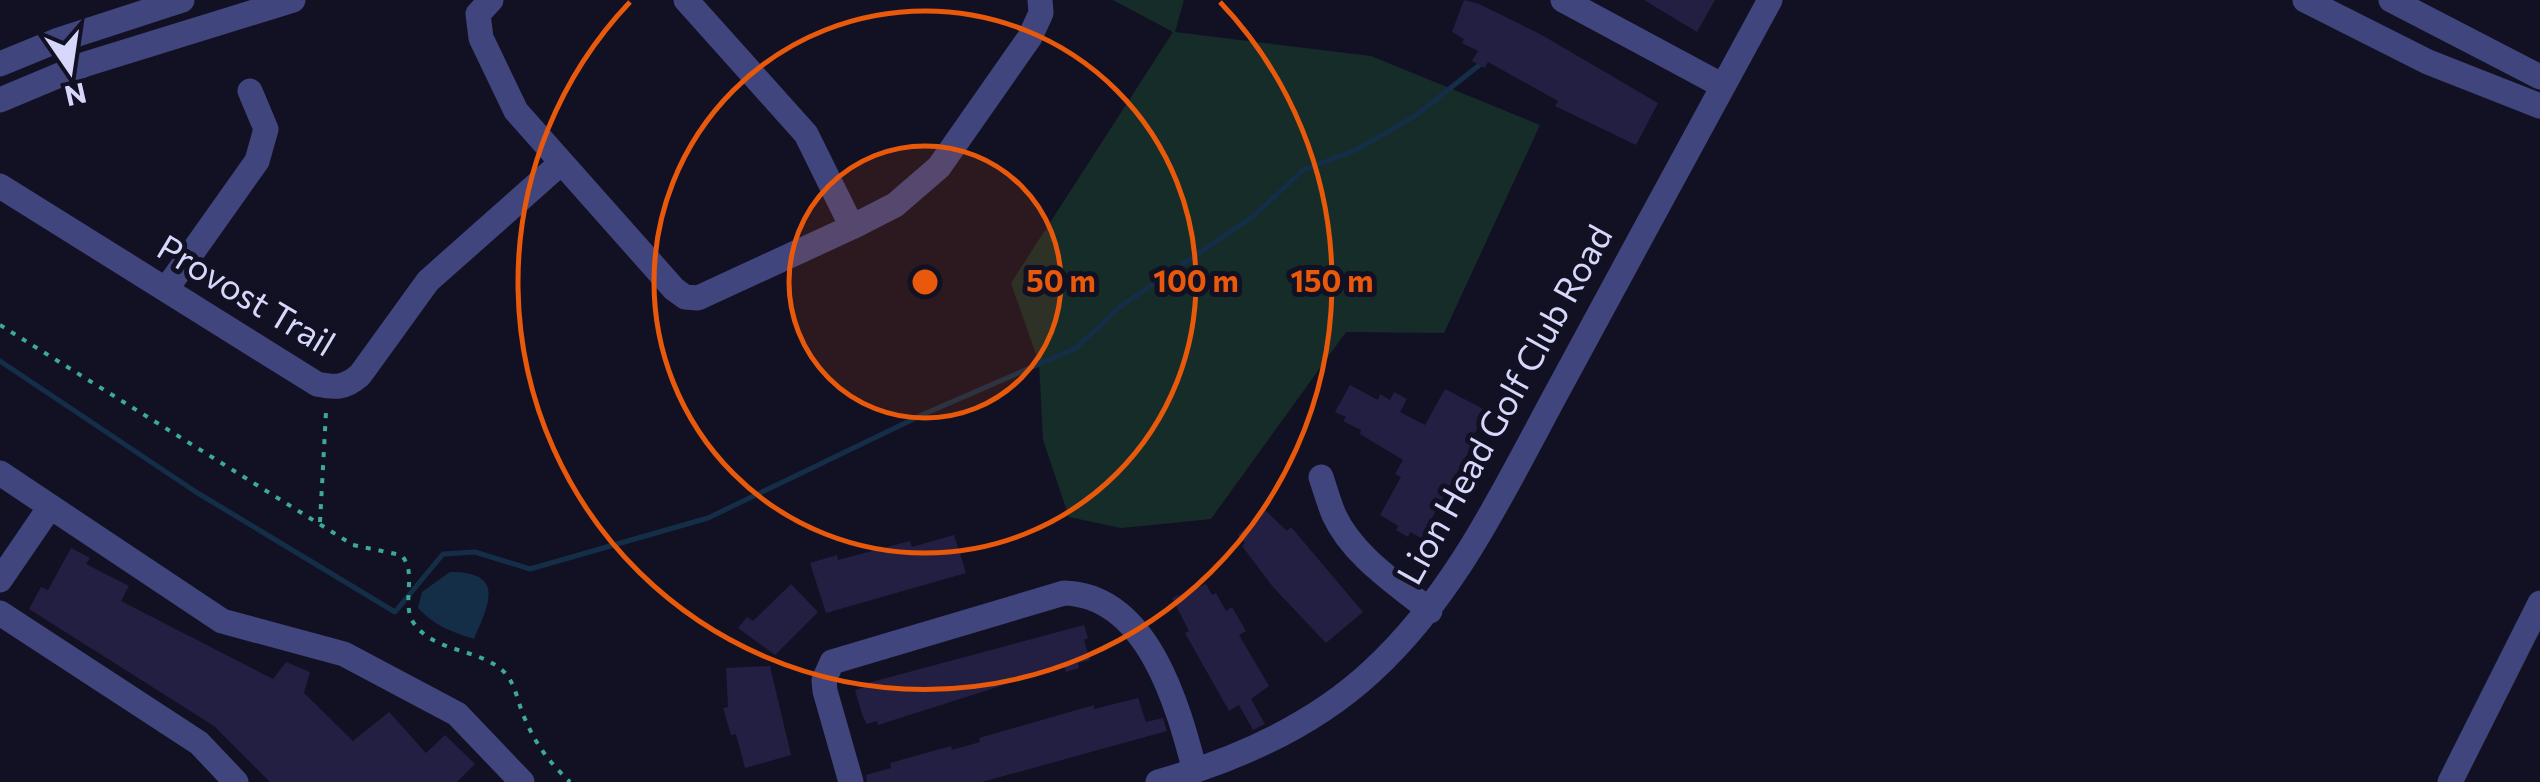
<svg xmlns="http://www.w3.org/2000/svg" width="2540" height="782" viewBox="0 0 2540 782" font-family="Commissioner,sans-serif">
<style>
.green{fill:#152c29}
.water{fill:#152e48}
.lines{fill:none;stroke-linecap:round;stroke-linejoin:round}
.stream{stroke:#152e48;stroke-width:5}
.building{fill:#221f42}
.path{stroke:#3caa97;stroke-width:4;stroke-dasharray:5 8;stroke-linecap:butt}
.minor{stroke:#41457d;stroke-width:25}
.ring{fill:none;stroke:#e8590c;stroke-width:5}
.labels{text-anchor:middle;stroke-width:10;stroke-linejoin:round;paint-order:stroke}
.street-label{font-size:35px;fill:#d7d7fb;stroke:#121123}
.centre{fill:#e8590c;stroke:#121123;stroke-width:5}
.ring-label{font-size:30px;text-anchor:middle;font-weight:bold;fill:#e8590c;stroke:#121123;stroke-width:10;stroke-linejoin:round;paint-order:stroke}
</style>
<rect width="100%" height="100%" fill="#121123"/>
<path class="green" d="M1113,0H1184L1175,32L1371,56L1540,125L1444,333L1346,332L1211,519L1121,528L1069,517L1043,440L1039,363L1011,283L1173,32Z"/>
<path class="water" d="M450,572C506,572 489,604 474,639C451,632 434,625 418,608L422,592Z"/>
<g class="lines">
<path class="stream" d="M0,361L196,492L395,612L443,554L475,552L530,569L708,518L924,414L1076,348L1121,306L1255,215L1303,170L1356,150L1415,116L1482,63"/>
</g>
<path class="building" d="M1464,0L1479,4L1540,34L1658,103L1636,145L1555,106L1558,101L1488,62L1485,68L1472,61L1478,51L1462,43L1464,39L1452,32Z
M1644,0H1715L1697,32Z
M1350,385L1378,400L1380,394L1390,400L1394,392L1407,399L1400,412L1425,425L1445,389L1487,411L1472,438L1475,440L1421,538L1410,532L1408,537L1396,530L1398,526L1380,515L1401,477L1395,474L1403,460L1360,434L1361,430L1343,421L1346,417L1335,412Z
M1265,510L1287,531L1291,527L1363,612L1326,643L1273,587L1242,546L1245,543L1238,535Z
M954,535L966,573L826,613L810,563L837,555L838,560L910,541L912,547Z
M71,548L90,558L86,564L129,586L121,601L273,679L286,662L310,672L304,693L353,741L389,712L426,753L445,735L475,764L457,782H270L214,726L29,609L41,587L48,590Z
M791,584L818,612L775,655L738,628L747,617L753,621Z
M1206,584L1212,595L1216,593L1226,611L1232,607L1246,631L1239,635L1269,686L1251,699L1265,724L1253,730L1239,705L1229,711L1185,633L1189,631L1172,598Z
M1084,625L1088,638L1084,640L1090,660L1078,663L1079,668L1066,672L1064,666L878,725L877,721L867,724L863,717L855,690L865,687L864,684Z
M770,666L791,755L745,768L736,734L731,735L723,708L728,707L726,668Z
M1138,698L1146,722L1163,718L1167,731L982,782H867L866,775L891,768L890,763L951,746L952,750L980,742L979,738L1094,705V709Z"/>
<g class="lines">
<path class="path" d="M0,325L353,545L401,555C418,572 401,602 413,622C432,652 477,648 502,670C516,682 517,702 525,719C536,745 550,763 570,782
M320,522L326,412"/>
<path class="minor" d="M491,0L478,14L481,38L516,111L674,289L685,297L698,298L852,227L806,134L686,0
M1563,0L1723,86
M2305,0L2428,62L2540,106
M2391,0L2540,77
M0,64L56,41L182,0
M0,100L86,64L293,0
M0,186L317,384C336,388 345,388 360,375L428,281L561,163
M852,227L895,205L939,167L1030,37L1041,13L1040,0
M167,288L257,161L266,129L250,91
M0,473L222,621L344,654L457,714L522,782
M1321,477C1325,489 1329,503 1334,515C1353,556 1396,583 1430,611
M0,580L50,507
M0,613L199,743L236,782
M851,782L825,691L824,680L832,662L1064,593C1148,595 1178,706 1195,771
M1158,782C1236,760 1312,727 1372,671C1459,591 1507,483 1563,381C1632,254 1700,127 1770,0
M2450,782L2540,603"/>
</g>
<circle cx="925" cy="282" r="136" fill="#e8590c" fill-opacity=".12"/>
<g class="ring">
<circle cx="925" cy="282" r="136"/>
<circle cx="925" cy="282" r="271"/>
<path d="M1220 2A407 407 0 1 1 630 2"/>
</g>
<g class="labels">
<g class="street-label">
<text transform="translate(246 296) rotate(31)" y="12">Provost Trail</text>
<text transform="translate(1505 405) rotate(-61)" y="12">Lion Head Golf Club Road</text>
</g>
</g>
<circle cx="925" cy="282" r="15" class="centre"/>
<g class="ring-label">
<text x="1061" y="292">50 m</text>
<text x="1196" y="292">100 m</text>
<text x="1332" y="292">150 m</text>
</g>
<g transform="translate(70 70) rotate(167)" stroke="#121123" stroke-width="8" paint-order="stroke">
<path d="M0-8L18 38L0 25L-18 38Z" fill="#d7d7fb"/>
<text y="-15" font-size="28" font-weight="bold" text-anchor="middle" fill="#d7d7fb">N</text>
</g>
</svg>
